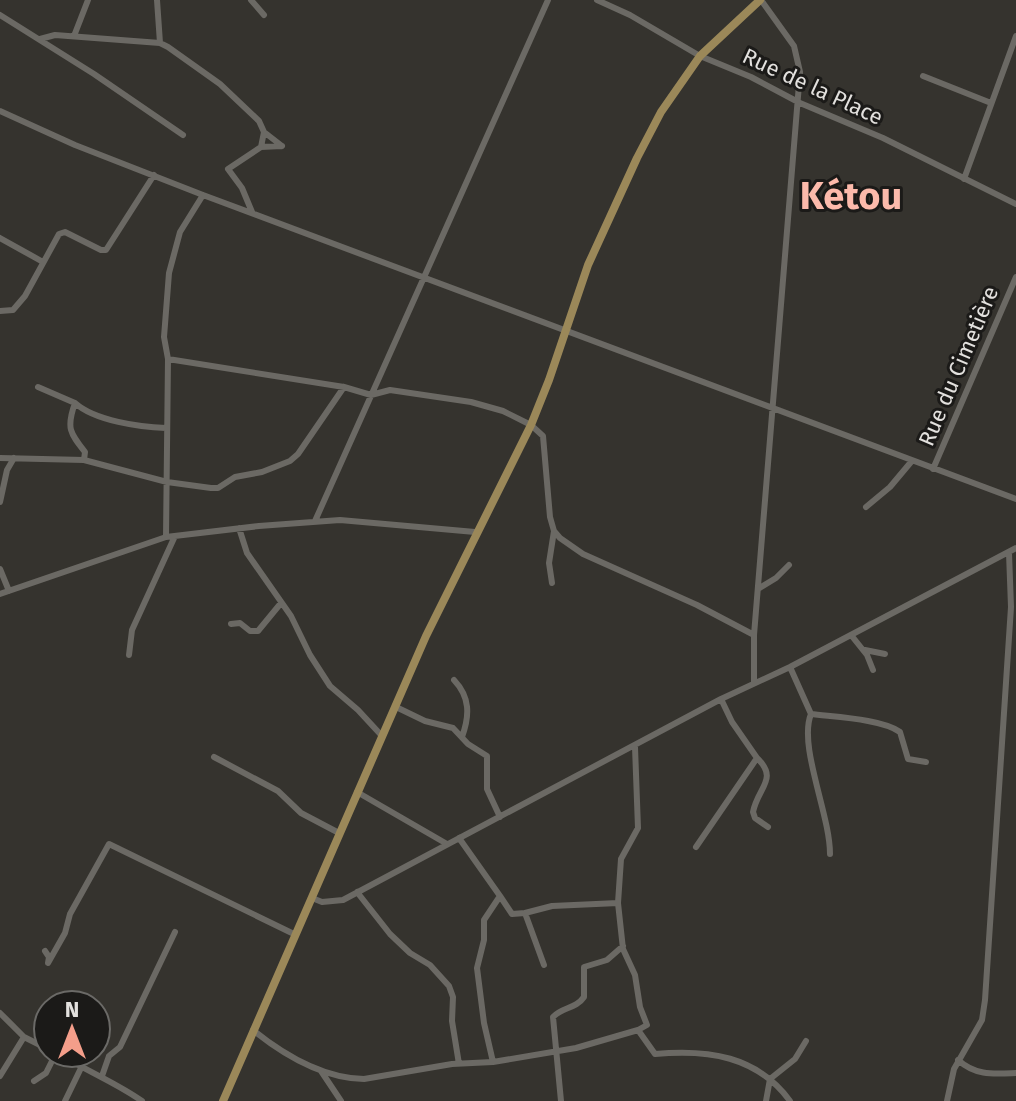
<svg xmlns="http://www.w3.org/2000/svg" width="1016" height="1101" viewBox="0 0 1016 1101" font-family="'Fira Sans',sans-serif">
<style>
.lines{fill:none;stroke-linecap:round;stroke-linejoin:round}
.minor{stroke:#6b6964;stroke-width:6}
.major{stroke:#9b8859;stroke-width:8}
.labels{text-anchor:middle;stroke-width:6;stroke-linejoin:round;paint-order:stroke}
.street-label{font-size:22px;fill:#e3e1de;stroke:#1b1a18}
.town-label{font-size:38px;font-weight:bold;fill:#fcbaab;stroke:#1b1a18}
</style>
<rect width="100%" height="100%" fill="#35332e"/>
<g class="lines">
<path class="minor" d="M157,0L160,43
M251,0L264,15
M597,0L630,15L700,56L751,77L800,103L883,138L1016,204
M0,15L94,74L183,135
M74,36L88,0
M40,39L55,35L160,43L168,47L220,84L259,121L264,132L261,147L228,169L242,188L252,212
M923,76L991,103
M0,111L75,145L203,195L1016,499
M264,132L282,146
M261,147L282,146
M964,179L1016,36
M0,238L43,262
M0,311L13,310L25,296L59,234L65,232L101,250H106L154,175
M168,359L344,387L371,395L390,390L471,402L503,411L531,425L543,436L550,517L554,531L560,538L583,554L697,605L754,635
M38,387L75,403C66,428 70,433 85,452L84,460
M75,403C95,421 140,427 166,428
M0,458L84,460L167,482L211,488H218L235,477L262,472L290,461L298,454L344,387
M933,469L1016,277
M0,502L7,470L14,458
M866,507L890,487L911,462
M315,521L548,0
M239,528L247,553L291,616L310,655L330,686L358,710L382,736
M166,537L168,359L164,337L169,273L180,232L203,195
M0,569L9,591
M552,583L549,563L554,531
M758,589L776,578L789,565
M0,594L166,537L259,526L340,520L475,532
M231,624L240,623L250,631H258L281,603
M851,635L867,655L873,670
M865,650L885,654
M129,655L132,630L175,536
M790,667L811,714C798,746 830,814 830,854
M454,680C470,697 470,715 462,737
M754,683V635L800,72L794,46L761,0
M396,707L425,721L453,728L468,744L487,756V789L500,817
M811,714C834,717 883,719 900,732L908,759L926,762
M214,757L278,791L301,813L339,833
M757,758C779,779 758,787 753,812L755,818L768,827
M357,792L447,844
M459,838L500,896L484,920V940L477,968L484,1023L493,1062
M696,847L757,758L732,722L721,699
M357,892L390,934L410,953L430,965L449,986L453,997L452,1021L459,1064
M500,896L512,914L525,913L544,965
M312,898L322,902L343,900L721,699L790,667L1016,548
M618,903L623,949L635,975L640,1007L647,1025L638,1030
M525,913L552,906L618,903L621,859L638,828L635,747
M45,951L49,957L48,963L65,933L70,914L109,844L296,935
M0,1013L24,1037L48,1049
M253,1030C284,1055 323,1078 364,1079L452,1064L493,1062L576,1048L638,1030L655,1054C708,1049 757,1056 790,1101
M58,1053C86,1071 115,1082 142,1101
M958,1060C976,1076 993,1074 1016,1073
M321,1071L341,1101
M0,1076L24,1037
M102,1076L109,1056L120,1047L175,932
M34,1081L46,1073L56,1053
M65,1101L81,1068
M561,1101L553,1017C562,1007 576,1009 584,997V967L607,960L623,946
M766,1101L770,1079L795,1059L806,1041
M947,1101L954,1069L982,1020L985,1000L1011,607L1009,553"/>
<path class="major" d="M223,1101L426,636L531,425L549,380L588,265L637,158L661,112L700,56L760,0"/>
</g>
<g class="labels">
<g class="street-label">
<text transform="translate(813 86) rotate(25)" y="8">Rue de la Place</text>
<text transform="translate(958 366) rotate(-67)" y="8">Rue du Cimetière</text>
</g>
<g class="town-label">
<text x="851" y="209">Kétou</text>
</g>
</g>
<g transform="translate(72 1029)"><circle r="38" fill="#1b1a18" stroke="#6b6a67" stroke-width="2"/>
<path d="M0-6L14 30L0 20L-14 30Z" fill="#f49e8a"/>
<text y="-12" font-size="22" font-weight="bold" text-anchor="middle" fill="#e3e1de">N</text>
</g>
</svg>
